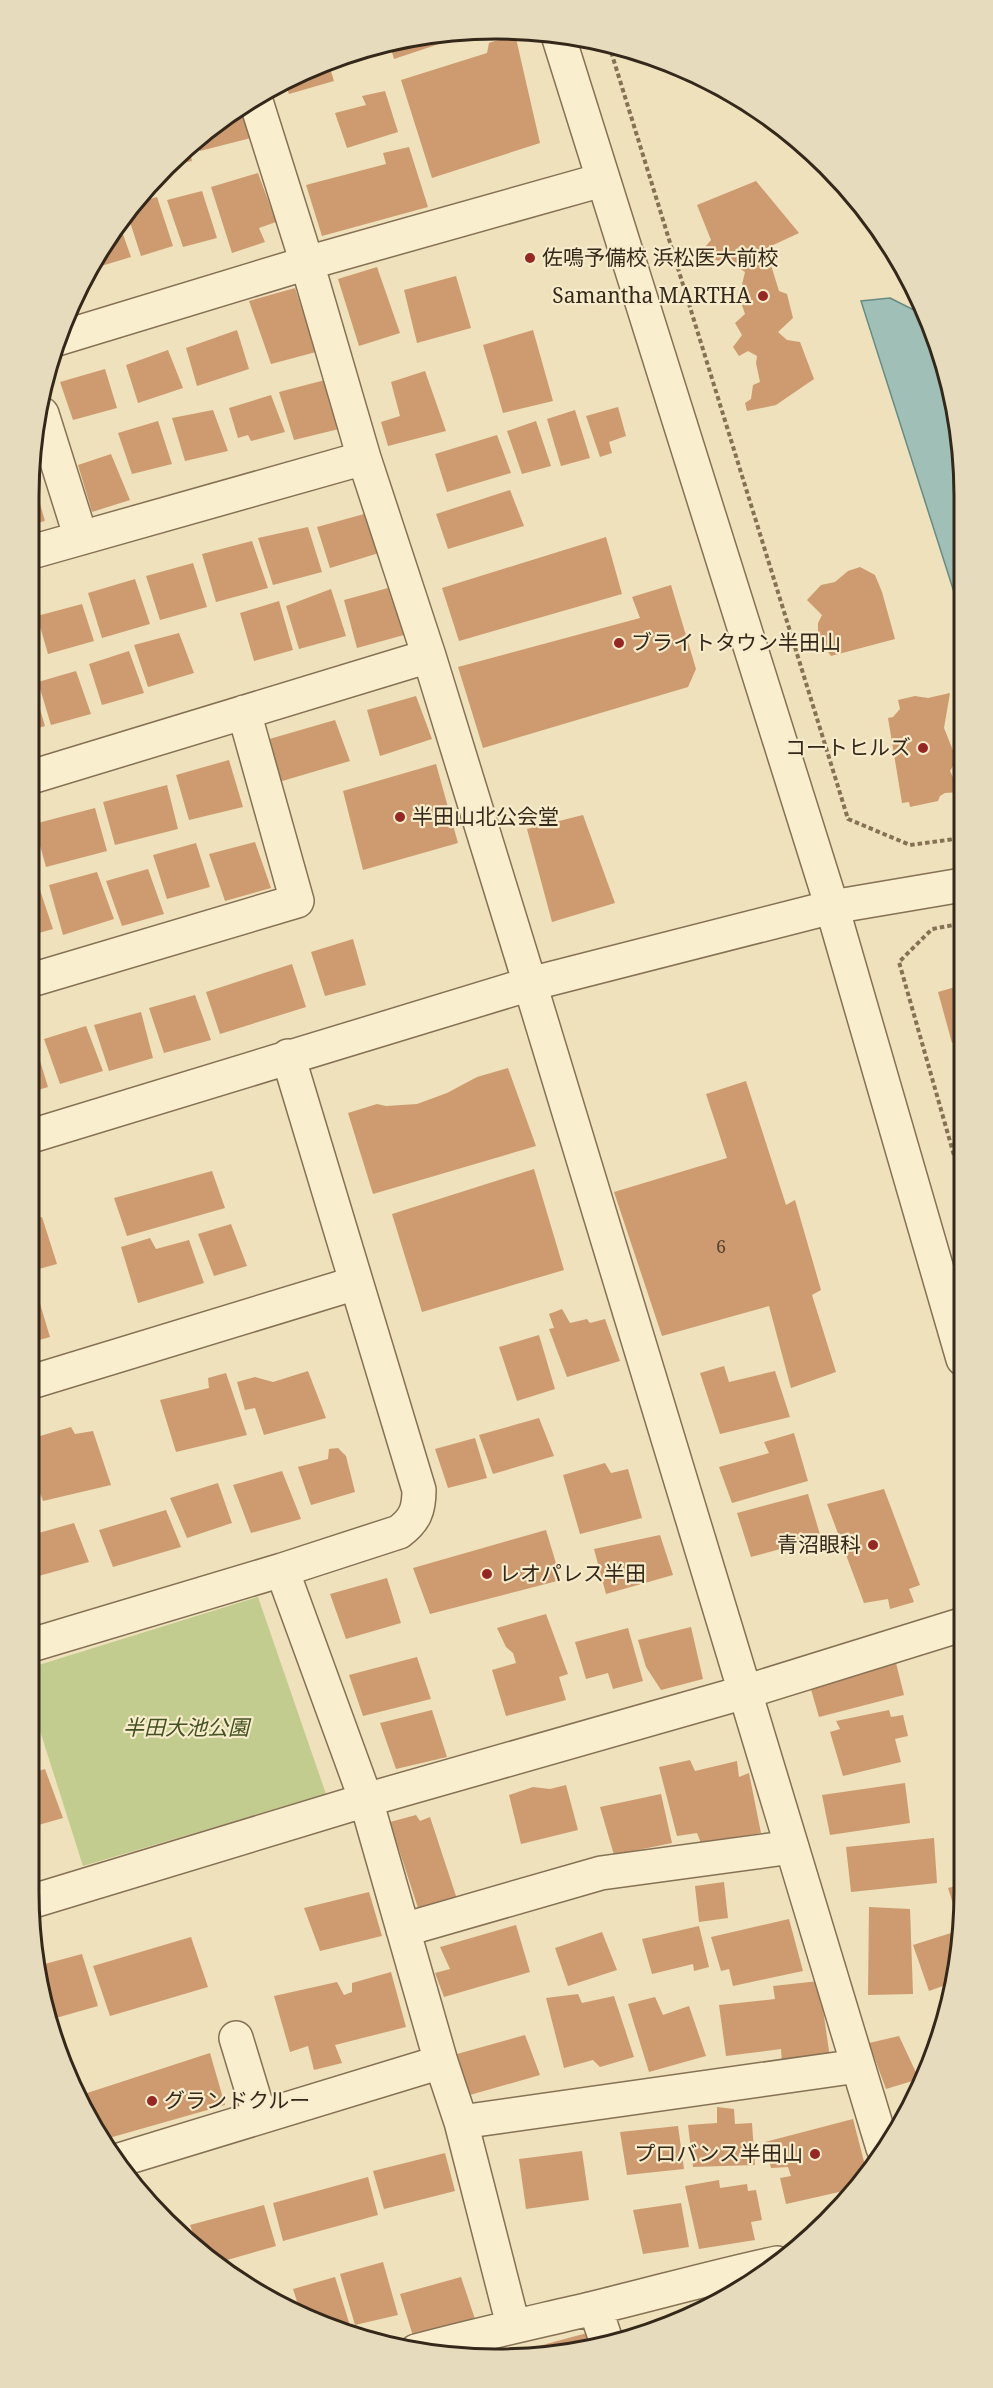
<svg xmlns="http://www.w3.org/2000/svg" width="993" height="2388" viewBox="0 0 993 2388" font-family="'Noto Serif','Noto Sans JP',serif">
<style>
.green{fill:#c3cc8f}
.water{fill:#9fbfb7;stroke:#678c85;stroke-width:1.5}
.building{fill:#ce9b70}
.lines{fill:none;stroke-linecap:round;stroke-linejoin:round}
.minor-casing{stroke:#867155;stroke-width:36}
.path{stroke:#867155;stroke-width:4;stroke-dasharray:4.5 3;stroke-linecap:butt}
.minor{stroke:#f9eece;stroke-width:33}
.poi-dot{fill:#962724;stroke:#f6ebcb;stroke-width:2}
.labels{text-anchor:middle;stroke-width:4.5;stroke-linejoin:round;paint-order:stroke}
.number-label{font-size:18px;fill:#5a4530}
.poi-label{font-size:21px;fill:#34281a;stroke:#f6ebcb;text-anchor:start}
.park-label{font-size:21px;font-style:italic;fill:#435120;stroke:#f6ebcb}
.rim{fill:none;stroke:#34281a;stroke-width:3}
</style>
<rect width="100%" height="100%" fill="#eee1bb"/>
<path class="green" d="M258,1597L326,1794L83,1866L29,1696V1668Z"/>
<path class="water" d="M890,298L924,315L960,435L961,614L861,301Z"/>
<path class="building" d="M466,30H481L394,59L389,42Z
M515,34L540,143L432,178L401,80L487,53L489,43Z
M328,62L334,81L289,94L284,80Z
M385,91L398,132L347,148L335,113L366,105L362,96Z
M733,96L756,107L766,115L759,122Z
M242,106L251,138L200,151L197,139L211,125Z
M189,147L192,161L168,166Z
M409,147L428,207L322,236L306,185L386,164L383,153Z
M258,173L276,222L259,228L265,242L232,253L211,187Z
M756,181L799,233L754,254L771,265L779,291L787,294L793,318L778,332L787,340L800,342L814,379L776,405L747,411L745,403L751,399L753,385L760,382L756,363L757,356L748,351L739,356L733,347L742,335L735,323L745,314L739,297L745,272L732,263L709,259L700,253L711,240L697,205Z
M202,191L217,238L183,247L167,200Z
M157,197L173,246L141,256L127,213L133,204Z
M119,223L131,257L88,270L91,263Z
M377,267L400,333L359,346L338,279Z
M456,276L471,328L417,343L404,290Z
M295,288L316,352L271,364L249,301Z
M237,330L249,369L197,386L186,348Z
M533,330L553,401L503,413L483,345Z
M168,350L183,388L138,403L126,365Z
M105,369L117,408L73,420L60,382Z
M425,371L446,431L388,446L381,422L400,416L391,382Z
M325,380L339,429L294,440L279,392Z
M271,395L285,432L251,441L248,435L238,438L229,408Z
M618,407L626,436L609,442L612,453L600,457L586,416Z
M213,410L228,451L185,461L172,418Z
M575,410L590,458L561,466L547,419Z
M158,421L172,464L132,474L118,433Z
M536,421L551,466L522,474L507,431Z
M497,435L511,473L447,492L435,454Z
M111,454L130,500L92,512L78,465Z
M33,480L45,521L28,525V496Z
M510,490L524,526L448,549L436,514Z
M364,514L379,553L330,568L317,527Z
M308,527L322,572L273,585L258,538Z
M606,537L622,594L459,641L442,588Z
M252,541L268,588L216,602L202,554Z
M193,563L207,607L160,620L146,576Z
M860,567L875,575L882,592L895,639L831,656L818,638V623L822,615L807,600L821,585L835,582L848,571Z
M135,579L150,624L102,638L88,593Z
M671,585L696,669L688,687L483,748L458,667L640,618L632,597Z
M388,588L404,635L357,648L344,600Z
M331,589L346,636L299,649L286,606Z
M279,601L293,650L254,661L240,613Z
M82,604L94,641L48,654L37,616Z
M28,619L36,650L28,652Z
M179,633L194,673L148,687L134,645Z
M129,651L144,693L102,705L89,664Z
M76,671L91,714L51,725L38,682Z
M31,679L45,726L28,731V680Z
M950,693L944,728L954,753L955,763L950,771L960,792L945,793L940,796L938,801L910,807L909,802L902,803L888,718L893,717L900,709L898,700L915,696L928,698Z
M416,696L432,739L380,756L367,710Z
M335,720L350,761L279,782L266,740Z
M229,760L243,807L189,820L176,775Z
M436,764L458,843L363,870L343,791Z
M167,785L178,829L115,845L103,802Z
M95,808L107,851L46,867L34,824Z
M583,815L615,903L552,922L527,829Z
M255,842L271,888L225,901L209,854Z
M196,843L210,887L167,899L153,855Z
M148,869L164,914L122,926L106,881Z
M97,872L114,919L63,935L49,885Z
M38,884L53,929L28,936V886Z
M353,939L366,985L325,996L311,952Z
M292,964L306,1007L220,1034L206,992Z
M962,985V1040L952,1043L938,992Z
M195,995L211,1040L164,1053L149,1008Z
M141,1012L153,1058L109,1071L94,1025Z
M86,1026L103,1071L60,1084L44,1039Z
M34,1041L48,1087L28,1093V1043Z
M508,1068L536,1146L373,1194L348,1113L377,1104L386,1106L417,1104L447,1093L477,1077Z
M746,1081L786,1205L795,1200L821,1290L812,1295L836,1372L791,1388L769,1306L662,1336L614,1192L727,1158L706,1094Z
M534,1169L564,1270L422,1312L392,1214Z
M212,1171L225,1208L127,1236L114,1198Z
M42,1217L57,1264L28,1272V1221Z
M231,1224L247,1266L214,1276L198,1234Z
M150,1238L156,1249L189,1240L204,1283L138,1303L121,1247Z
M38,1297L50,1337L28,1343V1299Z
M562,1309L570,1323L587,1319L590,1323L605,1319L620,1361L567,1377L549,1329L554,1328L549,1314Z
M539,1335L555,1389L517,1401L499,1347Z
M724,1366L729,1382L775,1371L790,1417L720,1434L700,1373Z
M308,1371L326,1418L264,1435L255,1408L245,1410L237,1382L255,1377L273,1382Z
M226,1373L247,1435L176,1452L160,1400L209,1388L208,1378Z
M539,1418L554,1456L493,1474L479,1435Z
M71,1427L75,1434L93,1431L111,1485L43,1501L28,1461V1449L34,1447L33,1438Z
M794,1433L808,1481L732,1503L719,1467L769,1453L764,1442Z
M475,1438L487,1478L448,1488L435,1449Z
M338,1448L346,1456L355,1492L311,1505L298,1467L328,1459L329,1449Z
M605,1463L611,1473L628,1469L642,1518L580,1534L563,1475Z
M282,1471L301,1519L251,1533L233,1485Z
M218,1483L232,1523L187,1538L170,1498Z
M884,1489L920,1585L909,1589L914,1602L890,1609L888,1599L864,1603L827,1504Z
M808,1494L821,1538L751,1557L737,1513Z
M166,1510L181,1547L113,1567L99,1530Z
M74,1523L89,1562L28,1579V1536Z
M546,1530L561,1580L430,1614L413,1568Z
M660,1535L673,1575L606,1594L594,1549Z
M387,1578L401,1623L346,1639L330,1594Z
M546,1614L568,1674L559,1677L566,1700L506,1716L492,1670L516,1663L513,1653L506,1647L497,1628Z
M691,1627L703,1679L661,1690L646,1667L638,1640Z
M628,1628L643,1681L613,1689L608,1673L586,1679L575,1642Z
M417,1657L431,1699L363,1716L349,1675Z
M896,1663L904,1695L819,1717L810,1686Z
M432,1710L447,1757L396,1769L380,1723Z
M889,1710L891,1717L903,1715L908,1736L895,1739L901,1762L843,1776L830,1732L840,1729L836,1721Z
M690,1760L695,1771L737,1761L739,1777L749,1773L761,1833L701,1843L697,1833L677,1836L659,1767Z
M45,1769L63,1818L28,1828V1774Z
M905,1783L910,1823L830,1835L822,1795Z
M566,1785L578,1830L521,1844L509,1795L533,1787L550,1789Z
M661,1794L672,1843L614,1855L600,1807Z
M416,1815L420,1821L430,1817L457,1899L418,1908L390,1822Z
M934,1838L937,1883L851,1892L846,1847Z
M724,1882L728,1918L699,1922L695,1886Z
M964,1884V1892L959,1923L948,1888Z
M369,1892L382,1936L320,1951L304,1908Z
M869,1907L910,1909L913,1994L868,1995Z
M789,1919L803,1971L733,1986L729,1969L721,1971L711,1937Z
M516,1925L530,1972L444,1997L435,1973L450,1969L440,1947Z
M699,1926L709,1967L694,1971L693,1964L652,1974L642,1939Z
M602,1932L617,1970L568,1986L555,1948Z
M951,1933L955,1947L947,1998L943,1986L929,1991L913,1945Z
M191,1937L208,1987L110,2016L93,1966Z
M82,1954L98,2006L56,2018L54,2011L49,2012L41,1965Z
M391,1972L406,2027L335,2045L342,2063L314,2070L308,2046L290,2052L274,1996L337,1982L344,1995L352,1992V1983Z
M819,1981L830,2058L782,2063L781,2049L726,2056L719,2005L775,1999L773,1986Z
M578,1994L582,2003L614,1996L634,2057L600,2067L593,2060L564,2068L546,1998Z
M655,1997L663,2015L689,2006L706,2056L649,2072L628,2004Z
M525,2035L540,2075L470,2095L457,2054Z
M899,2036L919,2079L886,2089L869,2043Z
M210,2053L225,2105L102,2140L91,2125L78,2096Z
M717,2107L734,2109L735,2124L752,2123L755,2165L693,2167L688,2125L717,2123Z
M853,2119L868,2177L857,2188L786,2204L780,2178L791,2176L788,2167L771,2168L765,2142Z
M678,2126L684,2169L627,2175L620,2132Z
M582,2151L589,2200L526,2209L519,2159Z
M445,2153L455,2191L384,2209L373,2171Z
M368,2177L378,2215L283,2241L273,2203Z
M719,2180L720,2188L747,2184L748,2191L756,2190L762,2220L751,2222L755,2240L699,2249L685,2186Z
M681,2203L689,2247L643,2254L633,2210Z
M264,2205L276,2246L220,2262L196,2242L190,2225Z
M383,2262L398,2315L355,2325L340,2274Z
M335,2277L351,2329L340,2332L301,2314L293,2289Z
M461,2277L475,2319L413,2336L400,2294Z
M693,2306L694,2310L679,2316L678,2310Z
M587,2333L592,2349L587,2351L536,2352L535,2347Z"/>
<g class="lines">
<g class="minor-casing">
<path id="minor" d="M557,32L832,907L963,1359
M255,98L307,263L364,458L429,656L530,984L745,1692L964,1624
M57,339L307,263L602,180
M42,414L81,538
M28,553L364,458
M28,778L429,656
M28,981L297,901L244,712
M28,1137L530,984L832,907L962,885
M28,1383L356,1283
M282,1570L399,1532C415,1520 419,1510 419,1490L288,1056
M28,1646L282,1570L366,1800L441,2062L461,2122L513,2325
M30,1902L366,1800L745,1692L883,2148
M403,1930L601,1873L792,1847
M236,2038L260,2117
M461,2122L858,2066
M116,2161L441,2062
M595,2308L607,2343
M416,2351C475,2335 535,2322 594,2308C656,2293 716,2276 777,2263"/>
</g>
<path class="path" d="M609,45L848,819L910,845L962,838
M959,924L932,929L899,962L963,1187"/>
<use href="#minor" class="minor"/>
</g>
<g class="poi-dot">
<circle cx="530" cy="258" r="6"/>
<circle cx="763" cy="296" r="6"/>
<circle cx="619" cy="643" r="6"/>
<circle cx="923" cy="748" r="6"/>
<circle cx="400" cy="817" r="6"/>
<circle cx="873" cy="1545" r="6"/>
<circle cx="487" cy="1574" r="6"/>
<circle cx="152" cy="2101" r="6"/>
<circle cx="815" cy="2154" r="6"/>
</g>
<g class="labels">
<g class="number-label">
<text x="721" y="1253">6</text>
</g>
<g class="poi-label">
<text x="542" y="265">佐鳴予備校 浜松医大前校</text>
<text x="751" y="303" text-anchor="end">Samantha MARTHA</text>
<text x="631" y="650">ブライトタウン半田山</text>
<text x="911" y="755" text-anchor="end">コートヒルズ</text>
<text x="412" y="824">半田山北公会堂</text>
<text x="861" y="1552" text-anchor="end">青沼眼科</text>
<text x="499" y="1581">レオパレス半田</text>
<text x="164" y="2108">グランドクルー</text>
<text x="803" y="2161" text-anchor="end">プロバンス半田山</text>
</g>
<g class="park-label">
<text x="186" y="1735">半田大池公園</text>
</g>
</g>
<path d="M0 0H993V2388H0ZM496 39H497A457 457 0 0 1 954 496V1892A457 457 0 0 1 497 2349H496A457 457 0 0 1 39 1892V496A457 457 0 0 1 496 39Z" fill="#e6dbbd" fill-rule="evenodd"/>
<path class="rim" d="M496 39H497A457 457 0 0 1 954 496V1892A457 457 0 0 1 497 2349H496A457 457 0 0 1 39 1892V496A457 457 0 0 1 496 39Z"/>
</svg>
